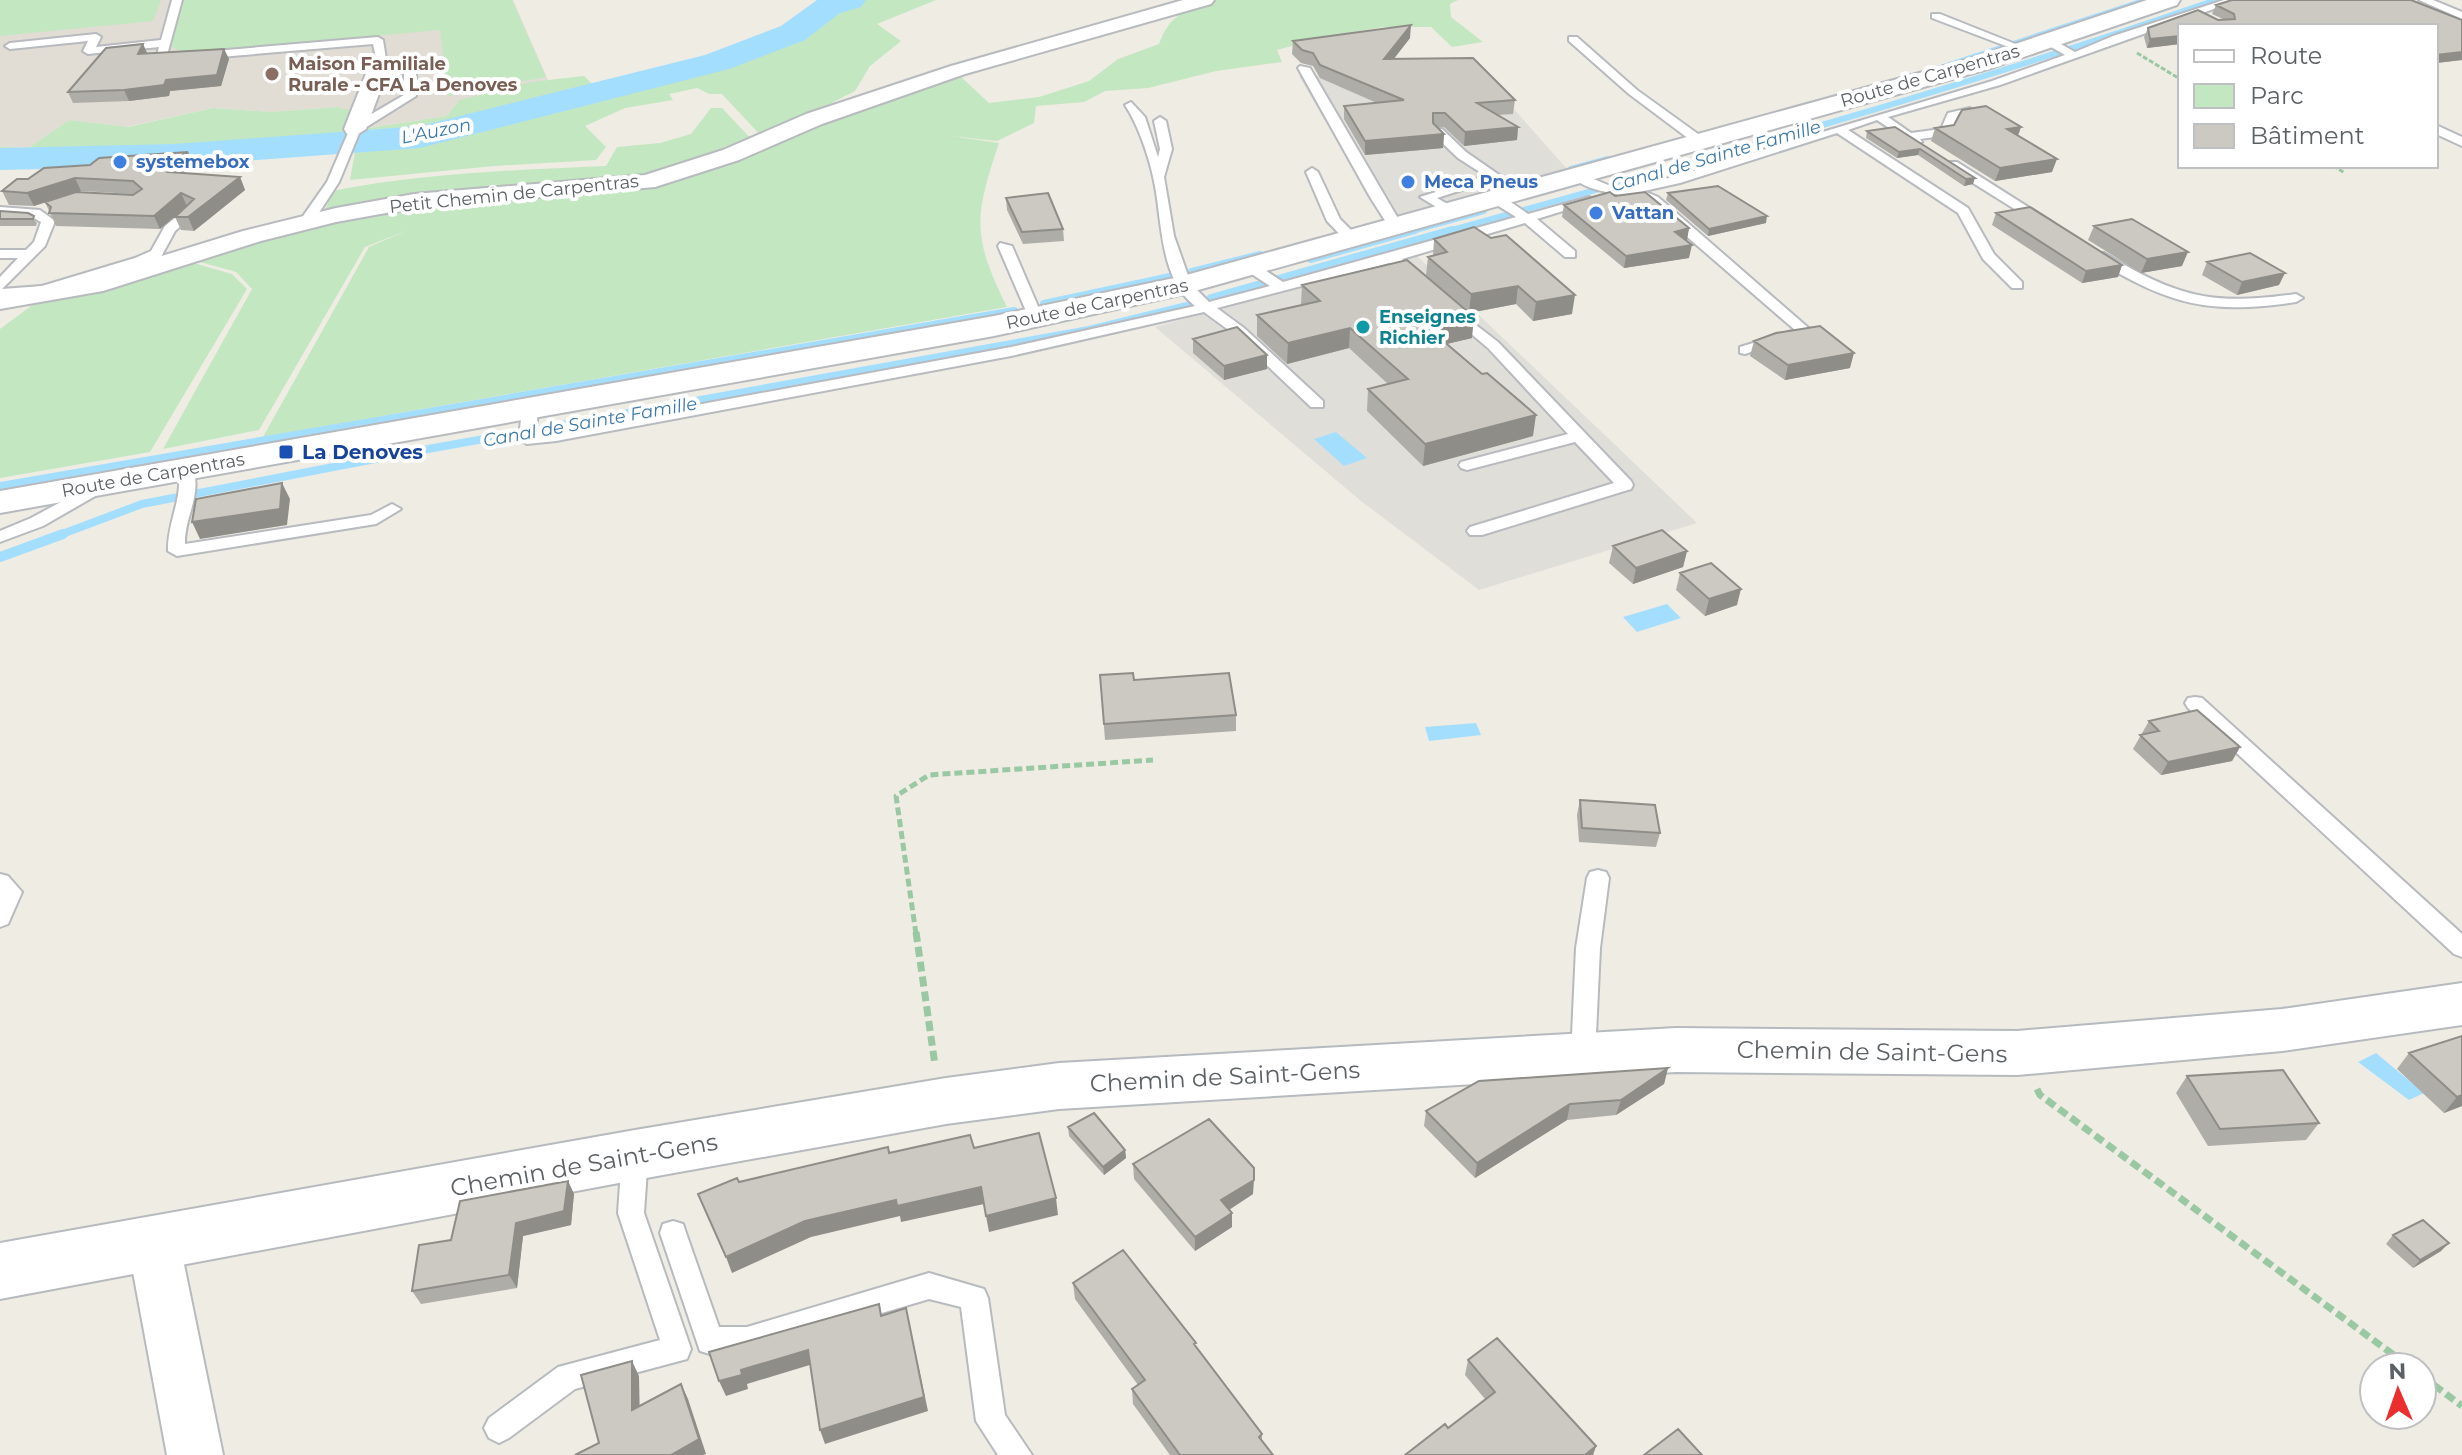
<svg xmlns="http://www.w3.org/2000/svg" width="2462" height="1455" viewBox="0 0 2462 1455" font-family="Montserrat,sans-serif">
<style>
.industrial{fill:#e0ded9}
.education{fill:#e1ddd5}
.green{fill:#c3e7c0}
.water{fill:#a4deff}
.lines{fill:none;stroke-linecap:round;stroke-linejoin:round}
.stream-far2{stroke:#a4deff;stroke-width:6}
.stream-far1{stroke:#a4deff;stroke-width:8}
.stream{stroke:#a4deff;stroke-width:10}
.river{fill:#a4deff;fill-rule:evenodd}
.lane-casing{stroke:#b7babe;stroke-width:4}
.street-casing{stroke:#b7babe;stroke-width:4}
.secondary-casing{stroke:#b6babe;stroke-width:4}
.path-far2{stroke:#99c8a3;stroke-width:3;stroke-dasharray:5 2;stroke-linecap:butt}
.path-far1{stroke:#99c8a3;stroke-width:5;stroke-dasharray:8 4;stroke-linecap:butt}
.path{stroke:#99c8a3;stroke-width:7;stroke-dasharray:10 5;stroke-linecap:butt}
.lane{fill:#fff;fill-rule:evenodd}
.street{fill:#fff;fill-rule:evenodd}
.secondary{fill:#fff;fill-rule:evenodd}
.wall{fill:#afada8;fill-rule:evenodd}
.shaded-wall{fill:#8f8d88}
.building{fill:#ccc9c3;stroke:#8f8d88;stroke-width:2}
.education-dot{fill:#8d6e63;stroke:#fff;stroke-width:3}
.shop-dot{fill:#3f7fe0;stroke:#fff;stroke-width:3}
.culture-dot{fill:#0f9aa8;stroke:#fff;stroke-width:3}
.transit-dot{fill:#1a4fb4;stroke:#fff;stroke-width:3}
.labels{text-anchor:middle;stroke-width:8;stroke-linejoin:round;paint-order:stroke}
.far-education-label{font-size:18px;font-weight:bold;fill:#785e54;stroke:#fff;text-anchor:start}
.far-street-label{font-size:18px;fill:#5c6165;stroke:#fff}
.far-water-label{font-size:18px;font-style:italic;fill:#3c7aaa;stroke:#fff}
.far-shop-label{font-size:18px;font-weight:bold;fill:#366cbe;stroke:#fff;text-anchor:start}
.far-culture-label{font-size:18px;font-weight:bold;fill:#0d838f;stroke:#fff;text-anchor:start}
.transit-label{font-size:20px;font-weight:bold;fill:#164399;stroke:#fff;text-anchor:start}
.near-street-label{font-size:24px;fill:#5c6165;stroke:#fff}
</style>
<rect width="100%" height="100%" fill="#efece4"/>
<path class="industrial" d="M1478,69L1568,170L1385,223L1299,76Z
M1416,255L1697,523L1479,590L1361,501L1155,327Z"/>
<path class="education" d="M0,0H513L548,80L459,100L447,116L367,128L337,107L272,112L213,108L126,127L69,120L28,148L0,147Z"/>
<path class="green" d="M0,0H161L153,21L0,36Z
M183,0H512L546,77L448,96L440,30L185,53L170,46Z
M866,0H936L877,24L901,41L870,66L855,91L763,138L722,94H709L697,88L669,94L673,100L625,108L585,126L606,147L596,160L494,166L350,180L356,146L187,157L0,160V147L28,148L69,120L128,127L213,108L272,112L337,107L362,113L368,128L447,116L459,100L531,82L584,76L603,95L722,65L800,34L834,8Z
M1214,0H1458L1450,4L1451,17L1483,42L1452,47L1431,27H1383L1324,37L1277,50L1282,62L1216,71L1148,88L1105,91L1084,102L1036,106L1034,123L997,141L950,136L999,143C974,218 972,236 1007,307L263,437L369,247L408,230L365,247L259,430L163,449L252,289L236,272L193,260L224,249L361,215L541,198L683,179L754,154L801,131L959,75L989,103L1039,97L1089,81L1118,59L1159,44C1170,14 1185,10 1214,0Z
M711,108H722L754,142L677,168L637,175L325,211L332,191C422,173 515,170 606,166L617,147L660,143L691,134Z
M190,262L232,274L247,289L150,452L0,478V329L35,303L114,286Z"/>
<path class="water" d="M1336,432L1367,458L1344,466L1314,439Z
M1667,604L1681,618L1637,632L1623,617Z
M1476,723L1481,735L1429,741L1425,727Z
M2376,1053L2424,1093L2409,1100L2358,1062Z"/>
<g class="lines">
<path class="stream-far2" d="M1943,67L2147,0
M1571,169L1608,159
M1408,232L1484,211
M1445,232C1704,160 1962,88 2216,0"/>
<path class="stream-far1" d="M1311,259L1415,230
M1192,272L1260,255
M1211,298L1452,230
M1044,304L1170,277
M0,486L1014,311
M57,536L142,504L406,453L1089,330L1187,306"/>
<path class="stream" d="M0,557L63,534"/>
<path class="river" d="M817,0H866L861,7L840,13L805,40L729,69L420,148L174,166L0,170V148L174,144L420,126L705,55L781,26Z"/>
<g class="lane-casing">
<path id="lane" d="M172,0H182L167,55L378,37L383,40L386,59L416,69V96L360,131L339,182L313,222L301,219L327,182L351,126L404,95V71L377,63L373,44L161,62L156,59L159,47L88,54L83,51L88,41L10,49L5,46L10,43L96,34L101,37L96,47L161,40Z
M2224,0H2239L2000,85L1888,117L1911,133L1941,129L1948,113L1970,108V112L1957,117L1950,135L1920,139L1922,142L1916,146L1877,120L1848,130L1968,208L1994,254L2022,282V288H2012L1983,259L1958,213L1837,133L1680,183L1644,191L1658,197L1812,331L1745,354L1740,353V347L1795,330L1648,203C1623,191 1595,196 1571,177L1581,174L1618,189L1673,177L1992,81L2065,55L2044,43V39H2052L2075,52L2113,36Z
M2419,0H2433L2462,12V19Z
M1932,14H1940L2028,49L2019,51L1932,18Z
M1569,37H1577L1637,90L1705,139V145H1697L1629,94L1569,41Z
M1300,66L1310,68L1403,227L1401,230H1391L1370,197L1298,68Z
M1131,102L1145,117L1158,157L1160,149L1154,121L1160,117L1166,121L1172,149L1164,177L1174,236L1191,284L1209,302L1270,286L1247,271V265H1257L1283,282L1516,217L1492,202V196H1502L1528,214L1589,197L1595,201L1537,219L1575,251V257H1565L1525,223L1402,259L1423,277V283H1413L1390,263L1217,308L1244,328L1323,401V407H1311L1234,334L1204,312L1011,356L556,441L527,444L519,439L522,409L530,404L538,409L536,433L556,431L1011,347L1195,306C1162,281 1162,229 1156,192C1152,165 1140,128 1125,105Z
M2436,125L2462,137V146L2436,134Z
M1434,129H1442L1466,152L1502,177L1437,198L1456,209V215L1451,216L1420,197L1486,176L1458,158L1434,135Z
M1949,162H1957L2052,222L2040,225L1949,168Z
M1312,168L1318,172L1340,219L1358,237V243H1348L1327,221L1306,172Z
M0,207L40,210L55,221L45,246L2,289L42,286L135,258L151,251L165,226L186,209L197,212L175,231L161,257L145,264L43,294L0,297V277L18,258H0V250H26L34,242L41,222L32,217L0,215Z
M1000,243L1012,246L1043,318L1041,321H1031L1029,318L998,246Z
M2094,253H2104C2178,297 2210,306 2296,294L2303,298L2296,302C2208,315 2170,305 2094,259Z
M1454,308L1498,342L1631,481L1633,485L1631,489L1482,535H1470L1467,531L1470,527L1614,483L1575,442L1467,470L1461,468L1459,465L1461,462L1568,434L1488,348L1449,315L1447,312Z
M185,464L193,469C202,495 184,518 185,544L371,515L392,504L401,509L376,524L177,556L168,551C167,521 185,495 177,469Z
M98,482L106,487L104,491L43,526L0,542V531L31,518Z
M2195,697L2202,698L2462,934V957L2454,954L2188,708L2185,703L2188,698Z
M1598,870L1606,872L1609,878L1600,948L1595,1056L1592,1063L1583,1066L1574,1063L1571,1056L1576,948L1587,878L1590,872Z
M0,874L8,876L22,892L8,924L0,927Z
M635,1144L644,1147L648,1155L644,1213L691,1349L687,1359L575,1389L509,1438L499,1443L489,1438L484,1428L489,1418L558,1367L660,1340L618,1213L622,1155L626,1147Z
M673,1221L683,1224L686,1233L719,1327H747L929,1273L984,1289L988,1298L1005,1415L1032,1455H998L976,1421L961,1307L929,1299L747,1353L710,1354L700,1351L660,1233L663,1224Z"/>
</g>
<g class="street-casing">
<path id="street" d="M1183,0H1214L1211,4L965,74L822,124L739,160L655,187L414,208L336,222L261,241L103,291L0,309V293L90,278L243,231L336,208L414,194L645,175L723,150L806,114L951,66Z
M381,55L391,61L366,129L355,136L347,134L344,129L371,61Z
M154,1222L172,1229L180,1245L223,1455H167L128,1245L136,1229Z"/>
</g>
<g class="secondary-casing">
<path id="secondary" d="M2147,0H2180L2177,5L1988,69L1184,294L994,336L0,513V491L994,316L1179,277L1970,59Z
M2462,983V1025L2282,1051L2017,1075L1676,1072L1059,1109L946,1124L635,1180L0,1299V1243L635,1130L946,1078L1059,1063L1676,1028L2017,1031L2282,1009Z"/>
</g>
<path class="path-far2" d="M2137,53L2180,79
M2333,166L2345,173"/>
<path class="path-far1" d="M916,934L896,796L929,775L1153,760"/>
<path class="path" d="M916,932L935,1065
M2037,1089L2040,1095L2410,1367
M2422,1376L2462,1406"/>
<use href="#lane" class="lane"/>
<use href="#street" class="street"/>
<use href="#secondary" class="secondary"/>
</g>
<path class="wall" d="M2216,5L2462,20V60L2436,63V26H2180V44L2147,48L2144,37L2148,28L2223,19L2212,14Z
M1410,38L1393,59L1515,100L1513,114L1498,115L1518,127L1517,140L1464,146L1444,127H1437L1444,134L1443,148L1365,155L1344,119V106L1377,103L1320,78L1313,66L1301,63L1292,54L1293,41Z
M143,44L147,54L224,49L229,59L221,86L170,91L169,96L129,101L73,103L68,92Z
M1895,127L1973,184L1964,186L1918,155L1897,158L1866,138L1867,131Z
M2021,127L2018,136L2052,172L1995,181L1931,141L1935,128Z
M188,152L194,165L184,171L185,173L240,177L245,190L194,231L181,230L175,217L160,229L56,226L45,202L34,206L9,205L2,191L28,179L90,165ZM81,191L134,194L78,192Z
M1668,193L1766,223L1708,236L1666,200Z
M1615,196L1689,228L1686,241L1689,258L1624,268L1562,217L1564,205Z
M1006,198L1063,229L1064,241L1023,244L1007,210Z
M0,211L28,213L37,223L36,226H0Z
M1996,213L2122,265L2118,277L2082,283L1992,225Z
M2094,226L2182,266L2141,273L2088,240Z
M1434,239L1572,314L1533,321L1516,304L1469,313L1426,275L1428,257L1433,256Z
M2207,262L2279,285L2237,295L2202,275Z
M1302,285L1472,338L1446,344L1533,436L1423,466L1367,411L1368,389L1388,384L1349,348L1287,364L1257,336V315L1301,305Z
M1193,339L1267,355V369L1224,380L1193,353Z
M1754,341L1850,368L1785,380L1750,356Z
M1613,546L1687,551L1683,567L1633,584L1609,563Z
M1680,573L1737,605L1705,616L1676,590Z
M1100,675L1134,680L1236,715V731L1105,740Z
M2149,721L2240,747L2232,761L2161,775L2133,749Z
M1580,800L1660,833L1656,847L1579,842L1577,815Z
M2462,1036V1106L2444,1113L2397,1069L2409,1053Z
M1668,1068L1664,1084L1616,1115L1567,1120L1475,1178L1424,1126L1426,1111Z
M2187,1076L2319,1123L2306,1140L2208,1146L2176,1093Z
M1068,1127L1125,1150L1126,1158L1104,1175L1069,1136Z
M1133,1164L1253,1194L1229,1210L1232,1227L1195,1251L1134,1179Z
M568,1181L574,1194L571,1225L523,1236L517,1288L421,1304L412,1291L451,1240Z
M2393,1235L2441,1251L2413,1268L2386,1244Z
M1073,1283L1197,1348L1262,1434V1440L1273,1455H1170L1133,1404L1132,1389L1138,1385L1075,1299Z
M1468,1360L1596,1446L1593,1455H1405L1448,1428L1485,1399L1465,1375Z"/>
<path class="shaded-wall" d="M1411,25L1410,38L1383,73L1384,59Z
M2180,36V44L2147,48L2150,39Z
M143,44L148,55L138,54Z
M224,49L229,59L221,86L170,91L169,96L129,101L124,90L166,80Z
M2462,52V60L2436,63V55Z
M1518,127L1517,140L1464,146L1465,132Z
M2021,127L2016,140L2007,129Z
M1444,134L1443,148L1365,155V141Z
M1920,149L1918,155L1897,158L1899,152Z
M188,152L194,165L184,171L187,179L175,185L167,163Z
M2057,159L2052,172L1995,181L2000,168Z
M240,177L245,190L194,231L188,217Z
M75,178L81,191L34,206L27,193Z
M1975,178L1973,184L1964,186L1966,179Z
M181,193L187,206L160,229L154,216Z
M1767,216L1766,223L1708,236L1709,229Z
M1689,228L1687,241L1672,244L1675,232Z
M1692,245L1689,258L1624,268L1626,256Z
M2188,252L2182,266L2141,273L2147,259Z
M2122,265L2118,277L2082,283L2086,271Z
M2285,273L2279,285L2237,295L2242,282Z
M1518,286L1516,304L1469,313L1471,294Z
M1575,295L1572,314L1533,321L1536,302Z
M1474,317L1472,338L1426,349L1428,328Z
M1350,328L1349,348L1287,364L1288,343Z
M1854,353L1850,368L1785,380L1788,365Z
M1267,355V369L1224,380V366Z
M1536,415L1533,436L1423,466L1425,444Z
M282,483L290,499L287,525L200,539L192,522Z
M1687,551L1683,567L1633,584L1636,568Z
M1741,589L1737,605L1705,616L1709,599Z
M2240,747L2232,761L2161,775L2168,762Z
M1668,1068L1664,1084L1616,1115L1621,1100Z
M2462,1095V1106L2444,1113L2457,1097Z
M1570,1104L1567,1120L1475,1178L1477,1163Z
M1125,1150L1126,1158L1104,1175L1103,1167Z
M1254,1180L1253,1194L1221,1215V1200Z
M568,1181L574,1194L571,1225L523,1236L517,1288L509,1275L516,1223Z
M981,1187L984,1204L901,1222L900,1216L811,1237L732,1273L726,1257L805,1221L896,1200Z
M1056,1198L1058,1215L989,1232L986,1216Z
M1232,1213V1227L1195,1251V1237Z
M2449,1243L2441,1251L2413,1268L2420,1260Z
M906,1308L928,1411L825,1444L820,1430Z
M808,1350L813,1364L747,1384L748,1389L726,1396L719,1381L741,1370Z
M632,1361L639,1376L640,1424L632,1410Z
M681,1384L688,1399L706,1454L703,1455H671Z
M1596,1446L1593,1455H1585Z"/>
<path class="building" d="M2232,0H2411L2462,20V52L2436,55V26H2180V36L2150,39L2148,28L2198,10L2218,20L2235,19L2234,14L2216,5Z
M1411,25L1384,59L1473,58L1515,100L1477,103L1518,127L1465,132L1445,113H1433V123L1444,134L1365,141L1344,106L1404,100L1320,65L1313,53L1302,50L1293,41Z
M143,44L138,54L224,49L217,75L166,80L164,85L124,90L68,92L106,48Z
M1986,106L2021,127L2007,129L2057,159L2000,168L1935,128L1954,125L1962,110Z
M1895,127L1975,178L1966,179L1920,149L1899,152L1867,131Z
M188,152L167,163L181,166L169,172L240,177L188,217H175L194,199L181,193L154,216L49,213L51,207L45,202L76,192L133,195L142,189L133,181L75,178L27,193L2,191L17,179H28L44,168L90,165L99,158Z
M1718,186L1767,216L1709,229L1668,193Z
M1610,192L1615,196L1645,192L1689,228L1675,232L1692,245L1626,256L1564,205Z
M1048,193L1063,229L1022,232L1006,198Z
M2030,207L2122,265L2086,271L1996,213Z
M0,211L28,213L34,216L33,219H0Z
M2132,219L2188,252L2147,259L2094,226Z
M1474,227L1491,238L1506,235L1575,295L1536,302L1518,286L1471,294L1428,257L1447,252L1434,239Z
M2250,253L2285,273L2242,282L2207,262Z
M1407,260L1474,317L1428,328L1482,374L1487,373L1536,415L1425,444L1368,389L1408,379L1350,328L1288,343L1257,315L1320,301L1302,285Z
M1820,326L1854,353L1788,365L1754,341L1776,333Z
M1237,327L1267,355L1224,366L1193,339Z
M282,483L280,509L192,522L196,499Z
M1662,530L1687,551L1636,568L1613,546Z
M1711,563L1741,589L1709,599L1680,573Z
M1133,673L1134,680L1229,673L1236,715L1104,724L1100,675Z
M2197,710L2240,747L2168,762L2140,735L2159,731L2149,721Z
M1580,800L1655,805L1660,833L1582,828Z
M2462,1036V1095L2457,1097L2409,1053Z
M1668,1068L1621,1100L1570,1104L1477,1163L1426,1111L1479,1081Z
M2283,1070L2319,1123L2220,1129L2187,1076Z
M1094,1113L1125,1150L1103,1167L1068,1127Z
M1209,1119L1254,1168V1180L1221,1200L1232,1213L1195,1237L1133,1164Z
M1039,1133L1056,1198L986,1216L981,1187L897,1206L896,1200L805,1221L726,1257L698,1194L737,1178L739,1182L888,1147L889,1153L970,1135L974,1148Z
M568,1181L564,1211L516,1223L509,1275L412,1291L419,1245L451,1240L460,1201Z
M2423,1220L2449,1243L2420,1260L2393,1235Z
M1123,1250L1196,1343L1194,1344L1262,1434L1259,1437L1273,1455H1180L1132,1389L1145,1380L1073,1283Z
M879,1304L881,1316L906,1308L924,1397L820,1430L808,1350L741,1370L742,1375L719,1381L709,1352Z
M1497,1338L1596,1446L1585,1455H1405L1445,1424L1448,1428L1495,1392L1468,1360Z
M632,1361V1410L681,1384L699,1439L671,1455H575L599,1443L581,1375Z
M1678,1429L1702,1455H1644Z"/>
<circle class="education-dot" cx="272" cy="74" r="8"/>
<g class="shop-dot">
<circle cx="120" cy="162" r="8"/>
<circle cx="1408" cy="182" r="8"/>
<circle cx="1596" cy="213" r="8"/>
</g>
<circle class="culture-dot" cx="1363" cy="327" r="8"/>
<rect class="transit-dot" x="278" y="444" width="16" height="16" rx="4"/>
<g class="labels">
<g class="far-education-label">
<text x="288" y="70">Maison Familiale<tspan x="288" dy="21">Rurale - CFA La Denoves</tspan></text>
</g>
<g class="far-street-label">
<text transform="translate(1930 76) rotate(-16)" y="6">Route de Carpentras</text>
<text transform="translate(514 194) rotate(-6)" y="6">Petit Chemin de Carpentras</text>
<text transform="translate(1097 304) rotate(-12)" y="6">Route de Carpentras</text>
<text transform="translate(153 475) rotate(-10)" y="6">Route de Carpentras</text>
</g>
<g class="far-water-label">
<text transform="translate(436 131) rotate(-11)" y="6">L'Auzon</text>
<text transform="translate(1716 156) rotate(-16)" y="6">Canal de Sainte Famille</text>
<text transform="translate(590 422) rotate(-10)" y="6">Canal de Sainte Famille</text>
</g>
<g class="far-shop-label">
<text x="136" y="168">systemebox</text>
<text x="1424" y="188">Meca Pneus</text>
<text x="1612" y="219">Vattan</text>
</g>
<g class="far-culture-label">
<text x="1379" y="323">Enseignes<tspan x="1379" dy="21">Richier</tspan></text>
</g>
<g class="transit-label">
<text x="302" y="459">La Denoves</text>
</g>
<g class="near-street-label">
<text transform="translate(1872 1052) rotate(1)" y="8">Chemin de Saint-Gens</text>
<text transform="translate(1225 1077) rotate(-3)" y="8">Chemin de Saint-Gens</text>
<text transform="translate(584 1165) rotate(-10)" y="8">Chemin de Saint-Gens</text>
</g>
</g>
<rect x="2178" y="24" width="260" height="144" fill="#ffffff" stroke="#bec0c1" stroke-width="2"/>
<rect x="2194" y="50" width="40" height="12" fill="#ffffff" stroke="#bec0c1" stroke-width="2"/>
<text x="2250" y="64" font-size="24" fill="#5c6165">Route</text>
<rect x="2194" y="84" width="40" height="24" fill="#c3e7c0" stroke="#bec0c1" stroke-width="2"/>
<text x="2250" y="104" font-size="24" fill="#5c6165">Parc</text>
<rect x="2194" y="124" width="40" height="24" fill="#ccc9c3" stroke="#bec0c1" stroke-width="2"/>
<text x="2250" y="144" font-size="24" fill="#5c6165">Bâtiment</text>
<g transform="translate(2398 1391) rotate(358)"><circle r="38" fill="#ffffff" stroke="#bec0c1" stroke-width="2"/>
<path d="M0-6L14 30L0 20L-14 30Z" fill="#eb2f2e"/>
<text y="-12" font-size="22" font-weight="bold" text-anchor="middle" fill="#5c6165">N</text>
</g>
</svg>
